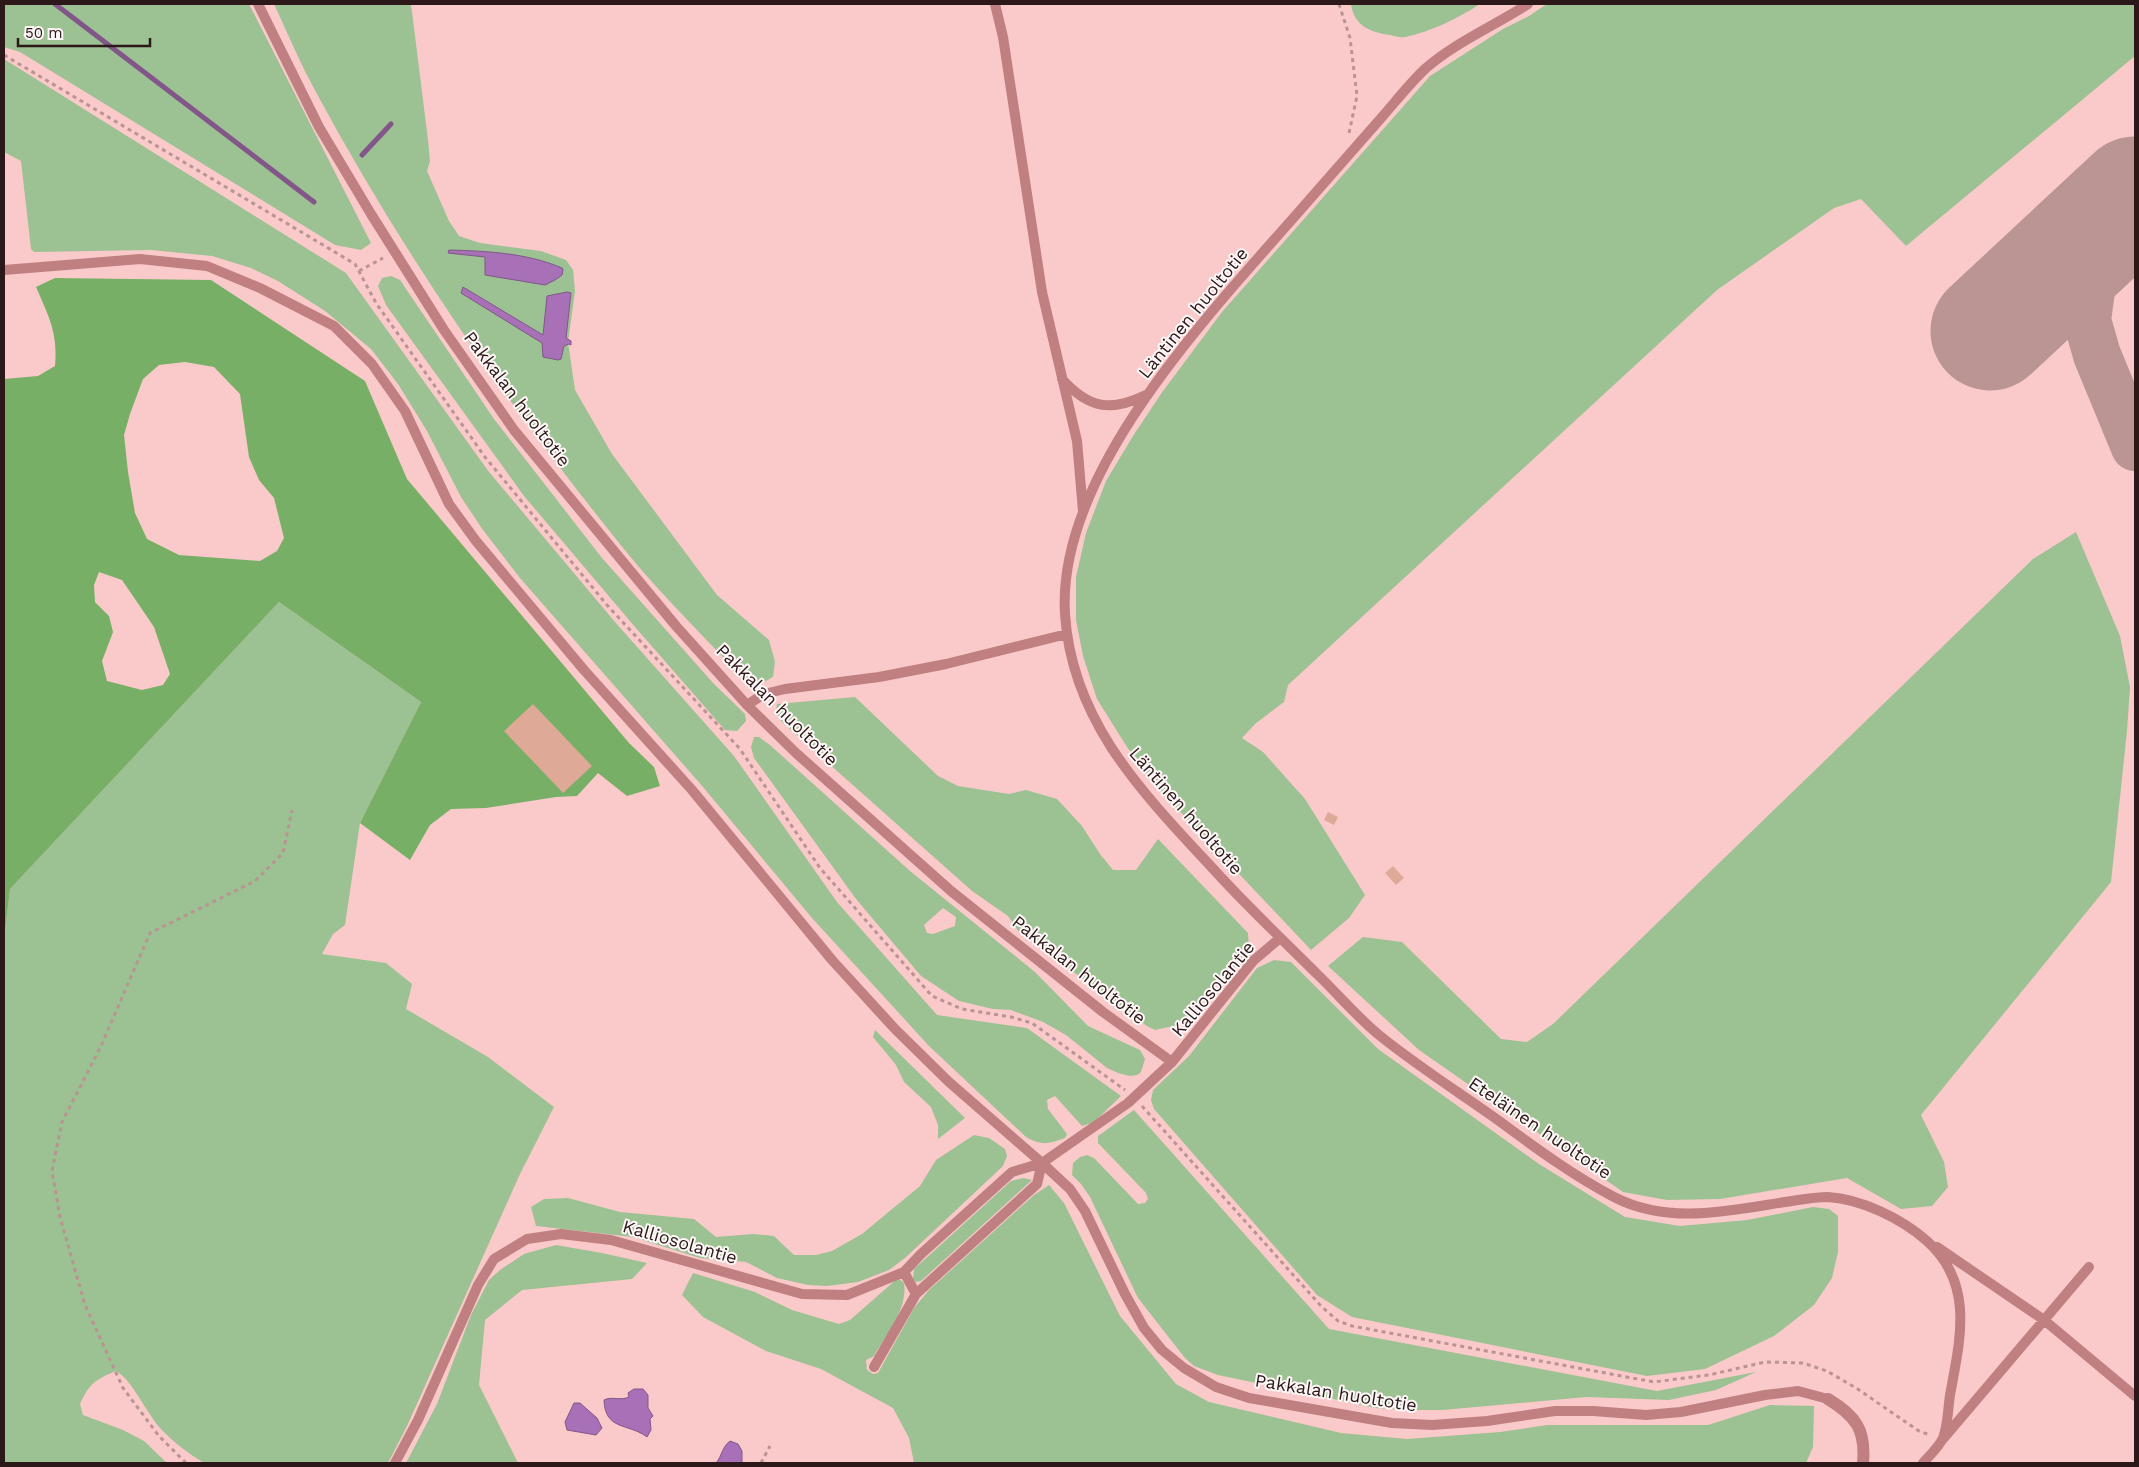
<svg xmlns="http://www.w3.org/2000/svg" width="2139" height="1467" viewBox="0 0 2139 1467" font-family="'Work Sans',sans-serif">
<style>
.green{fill:#9cc192;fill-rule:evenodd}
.forest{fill:#76af65;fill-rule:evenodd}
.water{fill:#a770b7;stroke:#825688}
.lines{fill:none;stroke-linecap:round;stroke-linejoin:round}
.stream{stroke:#825688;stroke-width:5}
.taxiway{stroke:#bb9494;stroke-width:48}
.runway{stroke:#bb9494;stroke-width:119}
.building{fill:#dea997}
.path{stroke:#ba9393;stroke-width:3;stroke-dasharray:4 4;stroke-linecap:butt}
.lane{stroke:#c07f80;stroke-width:10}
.street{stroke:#c07f80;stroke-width:12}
.labels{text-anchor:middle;stroke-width:4;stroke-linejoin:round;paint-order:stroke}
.street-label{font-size:18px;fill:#2d1819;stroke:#fdf7f7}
</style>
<rect width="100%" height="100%" fill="#facaca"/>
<path class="green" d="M4,4H249L371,243L361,250L335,245L20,52L4,47Z
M274,4H411L428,140L430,161L427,171L449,221L459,236L480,243L541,251L566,260L573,270L575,291L568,342L575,390L612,454L717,595L769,640L775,662L773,677L764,682L747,683C708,640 665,599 628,554C511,410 405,257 317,94C301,65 288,34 274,4Z
M1351,4L1432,5L1480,4C1459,18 1430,32 1405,37C1400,38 1395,36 1390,35C1370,32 1354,26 1351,4Z
M1547,4H2135V56L1906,246L1861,199L1834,208L1717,290L1288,685L1284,702L1255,724L1242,738L1263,752L1305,799L1365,895L1349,918L1311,950L1157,787L1127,747L1097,699L1083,656L1076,620V577L1086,533L1106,481L1133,436L1163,391L1222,312L1430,76L1503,29L1529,16Z
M4,59L346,273L489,472L615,622L734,756L837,902L937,1015L1027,1028L1121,1096L1094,1122L1082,1126L1055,1096L1047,1100L1048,1109L1067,1134L1065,1138C1048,1144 1042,1146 1026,1137L929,1046L812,918L703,787L520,578L483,530L461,497L427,431L398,384L371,349L325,311L278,281L251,268L212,256L151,250L34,252L31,249L21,161L4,152Z
M391,276L400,280L494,419L602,558L714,684L745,714L746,721L737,731L725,730L635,627L524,496L386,305L378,286L382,278Z
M2076,532L2120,636L2130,687L2127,731L2111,882L1921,1115L1944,1162L1948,1187L1932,1206L1901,1209L1847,1178L1720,1199L1667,1200L1623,1192L1419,1050L1328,966L1363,937L1402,942L1501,1039L1527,1042L1553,1024L2033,559Z
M279,602L421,702L360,823L345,925L333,934L322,954L386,963L412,984L406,1009L488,1057L554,1107L520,1174L407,1426L388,1463H204C188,1453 174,1443 161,1429C147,1414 131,1378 116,1371C96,1379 89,1384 80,1404L83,1415L123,1430L144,1441L167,1463H4V940L10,889Z
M855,697L938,776L958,786L1009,794L1026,790L1057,799L1082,826L1100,854L1113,870H1136L1158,839L1248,933L1249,947L1239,962L1178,1025L1155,1030L1147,1026L1019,932L1008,916L972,891L782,722L776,712L777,704Z
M754,737H759L770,745L910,871L1035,972L1088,1026L1140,1050L1145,1059L1141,1072L1137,1075L1130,1076L1118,1073L1107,1068L1066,1035L1043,1022L1011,1010L993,1009L959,1001L921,976L856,899L754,758L751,747ZM943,908L956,917L955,926L933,934L927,933L924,925Z
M1274,960L1291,962L1378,1049L1539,1164L1625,1217L1680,1226L1747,1220L1813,1207L1829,1209L1838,1216V1252L1832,1278L1814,1305L1774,1336L1705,1369L1647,1376L1352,1317L1317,1295L1154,1109L1151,1100L1153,1090L1189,1056L1257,968Z
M875,1030L965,1118L938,1139V1125L931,1107L904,1082L896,1065L873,1037Z
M1134,1110L1329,1329L1657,1391L1756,1372L1716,1390L1669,1400L1586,1397L1443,1410H1405L1376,1408L1218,1375L1194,1366L1185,1358L1138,1298L1090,1197L1081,1184L1072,1175L1073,1163L1080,1157L1087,1155L1094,1158L1138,1204L1145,1203L1148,1199L1146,1193L1098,1143V1136Z
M974,1135L989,1138L1005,1149L1007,1156L1003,1166L905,1258L889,1270L858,1282L827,1286L808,1285L777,1278L746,1262L700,1258L633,1237L536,1226L531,1207L544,1199L568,1198L620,1212L694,1219L716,1237L753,1234L774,1236L794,1255H816L832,1251L862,1234L920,1186L936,1160Z
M1023,1178L1032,1180L921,1281L916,1282L913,1279L914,1269L1011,1181Z
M1049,1185L1064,1203L1120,1316L1176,1384L1209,1402L1341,1433L1407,1439L1500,1432L1547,1425H1708L1770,1405L1814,1406L1813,1447L1806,1463H914L909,1438L893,1408L821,1369L766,1351L703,1317L682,1295L693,1273L755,1292L792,1310L839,1324L850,1320L898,1278L904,1283C908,1309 887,1334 874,1356L866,1360L867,1370L873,1374L878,1373L914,1308L929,1290L1034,1195Z
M556,1245L602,1253L647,1263L632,1279L522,1290L485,1320L479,1385L518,1463H406L437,1404L471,1315L489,1280L500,1270L524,1254Z"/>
<path class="forest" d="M55,278L211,280L365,381L407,479L629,743L654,767L660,786L627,796L598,773L577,796L556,797L486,808L451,809L430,825L410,860L360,823L421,702L279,602L10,889L4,940V379L38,376L55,366C58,333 49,317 36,287ZM185,362L214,367L240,394L249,457L259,480L274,498L284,538L277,551L260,561L179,555L147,539L135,513L128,472L124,435L130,414L143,379L159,365ZM99,572L122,580L135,599L154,627L170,674L163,685L142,690L107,681L102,661L113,632L109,616L95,602L94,585Z"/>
<path class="water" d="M449,250C487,251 527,253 562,268L563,270L562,275L555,280L545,285L485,275V257L448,253Z
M463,287L543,335L547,296L567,292L571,293L566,338L571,341V345L569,344L564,346L561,359L558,360L543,357L542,343L461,293Z
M634,1389H643L648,1395V1408L653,1416L650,1419L651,1430L647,1437C629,1423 605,1431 604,1400C612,1396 621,1401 629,1397L628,1393Z
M574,1403H580L597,1418L602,1428L596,1435L567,1430L565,1422Z
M730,1441L738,1444L742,1451V1463H716C722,1456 722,1447 730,1441Z"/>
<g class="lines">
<path class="stream" d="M55,4L314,202
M362,155L391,124"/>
<path class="taxiway" d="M2127,203L2096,254L2087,320L2097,355L2135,447"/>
<path class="runway" d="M1990,331L2135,196"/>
</g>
<path class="building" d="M533,704L592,766L563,793L504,731Z
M1328,812L1338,817L1334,825L1324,820Z
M1393,866L1404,878L1396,885L1385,873Z"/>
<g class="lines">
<path class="path" d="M1339,4L1350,38L1357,96L1349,133
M4,55L355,264L376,303L485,457L607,605L740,749L820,868L932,996L962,1009L1011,1017L1032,1023L1125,1090
M359,271L383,258
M1142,1106L1321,1306L1338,1321L1352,1326L1654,1382L1709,1375L1765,1362L1803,1363L1827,1371L1856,1388L1919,1431L1930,1435
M186,1463L159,1436L123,1388L85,1305L60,1217L52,1171L62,1122L101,1046L150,933L255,881L283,853L292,810
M761,1463L770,1446"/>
<path class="lane" d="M258,4L319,127L371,214L444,330L514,430L676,626L747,705L796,753L951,891L1103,1012L1172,1062
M995,4L1003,37L1042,292L1077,441L1083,511
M1528,4C1494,26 1456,42 1426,68C1410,83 1396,101 1382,117C1358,144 1334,172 1310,199C1220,303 1056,468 1065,614C1068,662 1086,708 1111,747C1141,793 1180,833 1217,873C1249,908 1283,940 1317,974C1338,994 1357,1017 1379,1035C1416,1065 1457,1091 1495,1118C1533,1146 1572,1175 1614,1197C1668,1225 1728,1211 1785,1202C1799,1200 1814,1197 1828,1197C1862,1199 1902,1219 1927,1241C1975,1284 1960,1340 1950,1395C1948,1408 1948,1425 1943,1438C1939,1447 1929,1456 1923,1463
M4,270L140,259L207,266L260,288L334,326L372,364L405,411L449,504L476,541L584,670L692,790L832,960L895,1029L949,1082L1042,1163L1070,1189L1085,1211L1125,1294L1144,1328L1162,1350L1184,1368L1216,1387L1249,1398L1392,1423L1432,1425L1487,1421L1555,1411H1593L1646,1415L1681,1412L1765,1395L1798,1391L1828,1399
M1062,379C1089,409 1111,412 1146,395
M747,705L764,694L785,689L879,677L946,664L1067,634
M1937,1247L2044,1320L2135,1396
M916,1294L1037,1184L1042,1163
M874,1367L916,1294L904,1272
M1943,1439L2089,1267
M395,1463L418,1420L478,1285L494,1259L527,1239L561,1234L611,1240L802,1294L847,1295L904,1272L921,1254L1012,1172L1042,1163L1128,1103L1172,1062L1253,961L1280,938"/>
<path class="street" d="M1828,1399C1856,1416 1866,1430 1863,1463"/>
</g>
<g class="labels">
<g class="street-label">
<text transform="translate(1193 313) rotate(-51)" y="6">Läntinen huoltotie</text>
<text transform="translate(517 399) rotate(53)" y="6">Pakkalan huoltotie</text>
<text transform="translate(777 705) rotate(45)" y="6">Pakkalan huoltotie</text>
<text transform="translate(1186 811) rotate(49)" y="6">Läntinen huoltotie</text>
<text transform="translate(1079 970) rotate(38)" y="6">Pakkalan huoltotie</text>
<text transform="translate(1213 989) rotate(-50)" y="6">Kalliosolantie</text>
<text transform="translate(1540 1128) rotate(34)" y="6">Eteläinen huoltotie</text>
<text transform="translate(680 1242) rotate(16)" y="6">Kalliosolantie</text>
<text transform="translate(1336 1393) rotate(9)" y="6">Pakkalan huoltotie</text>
</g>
</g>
<rect width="2139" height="1467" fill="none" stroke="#2d1819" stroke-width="10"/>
<path d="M18 38v8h132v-8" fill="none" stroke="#2d1819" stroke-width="2.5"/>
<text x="25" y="38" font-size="15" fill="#2d1819" stroke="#fdf7f7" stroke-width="4" paint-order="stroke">50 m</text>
</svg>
